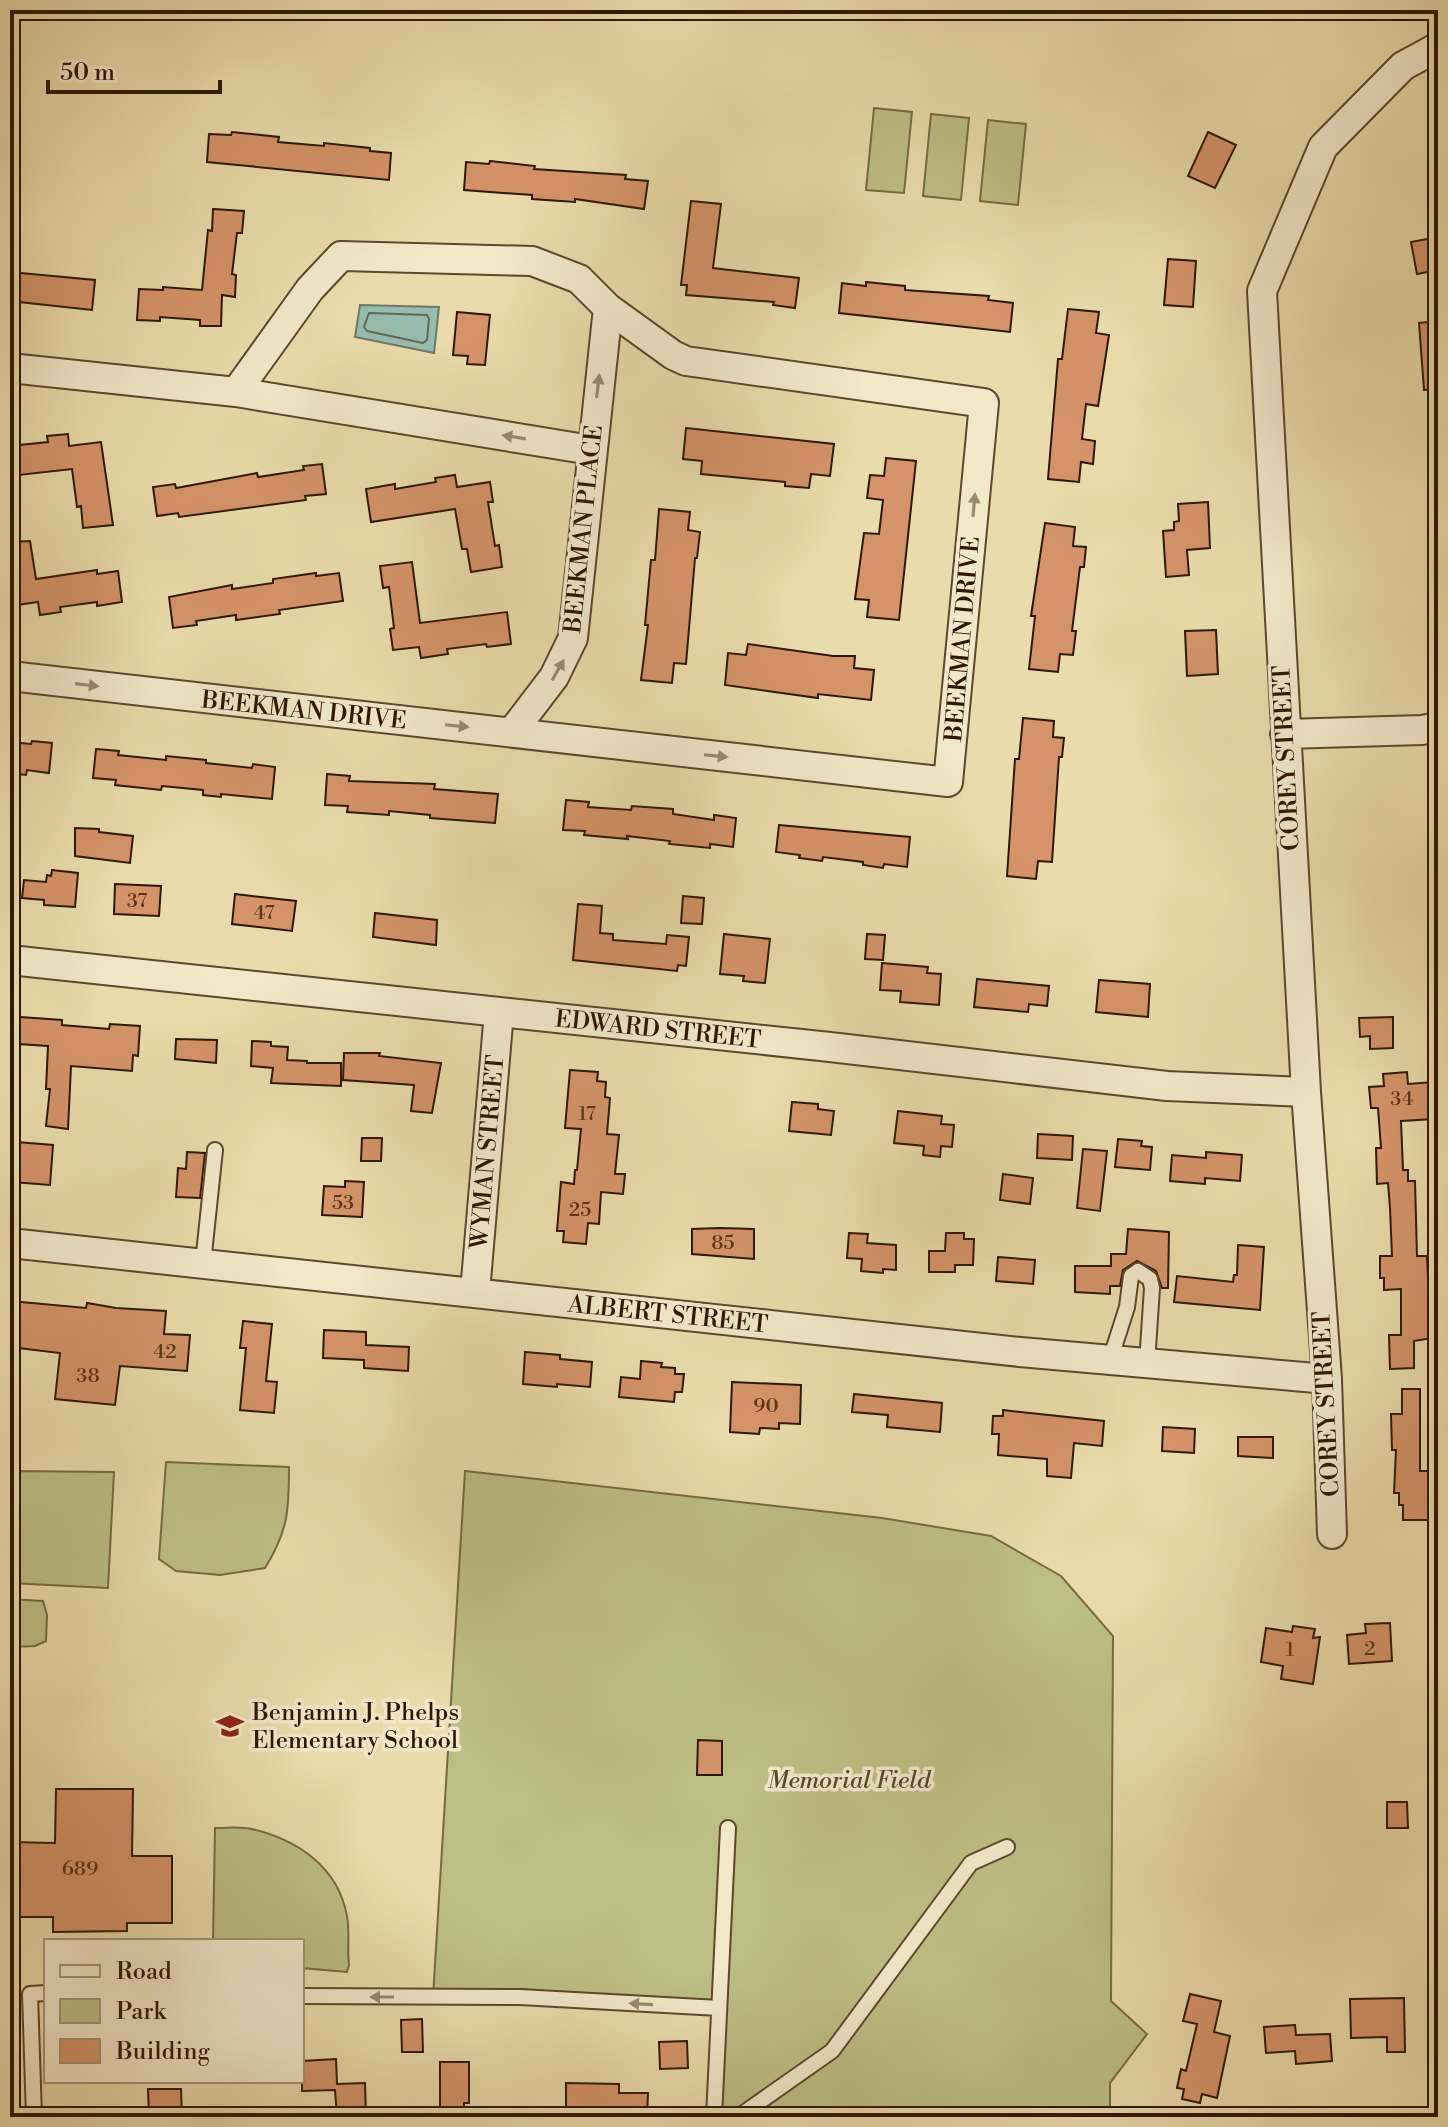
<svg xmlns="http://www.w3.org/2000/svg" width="1448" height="2127" viewBox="0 0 1448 2127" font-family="'Libre Bodoni',serif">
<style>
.green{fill:#bcbe84;stroke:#766a42;stroke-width:2}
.water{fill:#97bbac;stroke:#6d7967;stroke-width:2}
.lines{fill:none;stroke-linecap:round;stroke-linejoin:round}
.shore{stroke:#636856;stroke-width:2}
.building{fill:#d49369;stroke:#2f1600;stroke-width:2}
.lane-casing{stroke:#5e472b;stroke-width:18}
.street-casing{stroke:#5e472b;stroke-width:32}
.lane{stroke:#f1e8c8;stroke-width:14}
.street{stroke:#f1e8c8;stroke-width:28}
.oneway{fill:#9a8a6e}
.labels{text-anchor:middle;stroke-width:7;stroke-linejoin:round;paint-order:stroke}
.number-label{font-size:20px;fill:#58351a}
.street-label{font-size:24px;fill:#2f1600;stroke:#f1e8c8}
.poi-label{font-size:24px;fill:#2f1600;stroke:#f1e8c8;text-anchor:start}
.park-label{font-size:24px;font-style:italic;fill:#594828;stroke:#f1e8c8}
</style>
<rect width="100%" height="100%" fill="#e9dbab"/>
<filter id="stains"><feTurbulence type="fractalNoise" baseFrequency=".0025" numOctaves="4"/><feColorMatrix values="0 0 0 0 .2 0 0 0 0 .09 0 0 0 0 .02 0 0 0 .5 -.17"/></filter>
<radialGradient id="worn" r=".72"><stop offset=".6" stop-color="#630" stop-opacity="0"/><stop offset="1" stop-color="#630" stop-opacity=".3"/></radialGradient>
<path class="green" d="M874,108L912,112L904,193L866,190Z
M931,114L969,118L961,200L923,196Z
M988,120L1026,124L1018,205L980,201Z
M166,1462L289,1467C289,1511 288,1531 265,1568L220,1575L176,1571L159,1559Z
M10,1471L114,1472L108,1588L10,1583Z
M465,1471L882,1518L991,1536L1061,1576L1113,1636L1111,2001L1147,2034L1110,2083V2117H714L719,2008L433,1997Z
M10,1599L43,1601L47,1615L46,1641L35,1646L10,1647Z
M215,1828C227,1828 241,1826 252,1829C298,1840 338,1867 347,1916C350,1932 347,1949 349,1965L347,1972L302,1968V1941H213Z"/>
<path class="water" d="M360,305L439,307L434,353L355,337Z"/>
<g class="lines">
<path class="shore" d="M369,313L427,315L429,319L427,340L423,343L367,331L364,327Z"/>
</g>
<path class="building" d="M232,132L279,137L278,142L324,146V143L370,148V151L391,153L389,180L207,162L209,134L231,135Z
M1208,132L1236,145L1215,188L1188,176Z
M490,161L535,166L534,169L626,175L625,179L648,181L644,209L575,199V202L532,199V195L464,190L466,162L489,164Z
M691,201L721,204L713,268L799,278L795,308L773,305L774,302L686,295L687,285H681Z
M213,209L244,211L242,233H237L232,274L236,275L235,297L222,295L221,326H200V320L160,317V321L137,320L139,289L163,290V287L202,290L208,230L212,231Z
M1438,237V270L1417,274L1411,242Z
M1168,259L1196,261L1193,307L1164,305Z
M10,272L95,280L92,310L10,301Z
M866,282L905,286V290L989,296L988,300L1013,303L1010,332L839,313L842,283L866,286Z
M1068,309L1099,312L1096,333L1109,335L1098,406L1086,404L1082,439L1095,441L1093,464L1081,462L1079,482L1048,479L1058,359H1062Z
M457,312L490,315L485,365L467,364L468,356L453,355Z
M1438,321V389L1424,390L1419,323Z
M686,428L834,444L830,476L811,474L809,488L785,486V482L701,474L702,461L683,459Z
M68,434L69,446L101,442L113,525L83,528L81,506L77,507L72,469L10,476V446L48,442L47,436Z
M886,458L916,461L899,620L867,617L869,600L855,599L864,533L879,534L883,500L867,498L870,475L884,476Z
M322,464L326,494L305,496L306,500L179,517L178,513L157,516L153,487L175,484L176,488L257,473L258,477L304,470L303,466Z
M455,475L457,487L490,482L493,502H488L495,546L499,545L502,567L471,572L467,549H462L455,509L371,522L366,489L395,484V489L436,482L435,478Z
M1208,502L1210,548L1187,550L1189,575L1166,577L1163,531L1174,530V522L1179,521L1178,504Z
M659,509L690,512L688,530L700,532L697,558H695L686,664L674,663L672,683L641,680L648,625H645L651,560H655Z
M1045,523L1075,527L1073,546L1086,547L1084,567H1080L1072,631H1076L1073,655L1060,654L1058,672L1029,669L1035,616H1031Z
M30,541L36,579L97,570V574L118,571L122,602L97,606V602L60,607L61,612L40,615L38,602L10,606V542Z
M412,562L420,623L507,612L511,644L487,647L486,644L447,649L448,654L421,658L419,647L393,650L390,629L394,628L389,587L383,588L380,566Z
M316,573V576L339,573L343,601L279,610L280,614L236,620V615L196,621L197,625L173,628L169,597L232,585V589L273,583V579Z
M1216,630L1218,674L1187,676L1185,631Z
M748,644L833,656H855L854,668L874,670L871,700L818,694V698L725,685L728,653L746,655Z
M1023,718L1054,721L1053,737L1064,738L1062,757H1059L1052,862L1038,861L1036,879L1007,876L1015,759H1019Z
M32,741L52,743L49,773L27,770L26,775L10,773V742L31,744Z
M96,749L119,751L118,755L166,760V756L206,760V763L252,768L253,764L275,767L272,799L221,794V797L203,795V790L162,786L161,790L115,785L116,780L93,778Z
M327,774L350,776L349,781L435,784L434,789L498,794L495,823L430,818V815L389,811V815L347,812L348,806L325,805Z
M566,800L589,802L588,807L631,810L632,806L673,809V814L714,820V815L736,818L733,847L710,844V848L669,844L670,841L627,836L628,839L584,835L585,831L563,830Z
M779,825L910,837L907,867L884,864L883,868L863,865V862L823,857L822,861L799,858L800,855L776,852Z
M75,828L99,829V832L133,836L130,863L75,856Z
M52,870L78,873L75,907L44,905V900L22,898L24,880L46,882L47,875L51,876Z
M115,884L161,886L159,916L114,914Z
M235,894L296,901L292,931L232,924Z
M683,896L704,898L702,924L681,923Z
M578,904L602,906L600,933L613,934V940L666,944L667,935L689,937L686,966L678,965L677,971L573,960Z
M375,913L437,920L436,945L373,937Z
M724,934L770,939L765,983L743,981L744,976L720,974Z
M867,934L885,935L883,960L865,959Z
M882,963L928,967L927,973L941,974L939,1005L900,1002L901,991L880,990Z
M977,979L1049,986L1047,1006L1029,1004L1028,1012L974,1007Z
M1099,980L1150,984L1148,1017L1096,1012Z
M20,1017L62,1020V1025L109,1029L110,1024L140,1026L138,1056L133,1055L132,1071L71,1066L68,1129L46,1126L50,1089H46L48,1046L18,1044Z
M1393,1017V1048L1370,1049V1036L1360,1037L1359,1018Z
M176,1039L217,1040L216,1063L175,1059Z
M252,1041L271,1042V1046L288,1047L287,1060L307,1061V1063H341V1086L271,1083L273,1068L251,1066Z
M344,1053H380L379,1056L441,1063L432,1113L411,1111L414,1085L343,1080Z
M570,1070L598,1072L597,1081L606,1082L605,1097L610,1098L607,1134L619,1135L615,1174H625L623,1194L601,1192L599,1224L588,1223L586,1244L563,1242L564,1231H557L561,1182L574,1184L575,1170H577L581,1129L565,1128Z
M1407,1072L1408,1084L1433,1082L1435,1119L1401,1121L1403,1170H1408V1181H1415L1417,1256H1427L1430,1319H1438V1337L1414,1341V1368L1390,1369L1389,1335H1401V1289L1384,1290V1278H1380V1256H1392L1390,1208L1388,1183L1377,1184L1376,1148H1381L1378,1108H1371L1369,1087L1384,1086L1383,1074Z
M792,1102L818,1104V1109L834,1111L831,1135L789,1131Z
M898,1111L942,1116L941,1124L954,1125L952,1147L941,1146L940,1157L923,1155L924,1146L894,1143Z
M1038,1134L1073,1136L1072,1160L1037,1158Z
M362,1138H382L381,1161H361Z
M1118,1139L1142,1141L1141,1146L1152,1147L1150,1170L1115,1167Z
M17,1142L53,1145L50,1185L12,1182L10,1153H16Z
M1083,1149L1107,1151L1100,1211L1077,1208Z
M187,1152L205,1153L200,1198L176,1197L178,1168L186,1169Z
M1206,1152L1242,1155L1240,1181L1205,1178V1184L1170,1181L1172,1155L1206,1158Z
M1003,1174L1033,1178L1030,1204L1000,1200Z
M345,1181L364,1182L362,1217L322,1215L324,1186L345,1187Z
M719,1228L754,1229V1259L692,1254V1229Z
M1128,1229L1169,1232L1168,1288H1162L1156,1271L1137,1261L1123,1270L1120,1286H1110V1294L1075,1292V1266H1111V1254H1126Z
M849,1233L868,1234L867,1243L896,1245V1270L883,1269V1273L861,1271L862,1259L847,1258Z
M946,1233H964V1239H974L973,1265H955V1272H929V1251H945Z
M1238,1245L1264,1247L1260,1310L1174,1302L1177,1276L1233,1282L1234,1275H1237Z
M998,1257L1035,1260L1033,1284L996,1281Z
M10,1301L86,1308L87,1303L116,1308L166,1311L164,1334L190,1335L187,1371L120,1366L115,1405L55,1399L60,1353L10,1347Z
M243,1321L272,1324L266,1381L277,1382L274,1413L240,1410L246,1348H240Z
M324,1330L366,1332V1345L409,1347L408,1371L364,1368V1360L323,1358Z
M525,1352L560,1355V1359L592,1362L590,1387L557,1384V1387L523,1384Z
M641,1361L662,1363L661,1367L675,1368V1374H684L682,1392H675L674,1402L619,1397L621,1377L640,1379Z
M732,1382L801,1385L800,1424L779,1423V1429L760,1428L759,1434L730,1432Z
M1402,1389H1420V1471H1431V1520H1403V1505H1399V1493H1394L1396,1450H1392L1391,1414H1402Z
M854,1394L942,1403L940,1432L887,1427L888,1415L852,1412Z
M1003,1410L1104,1421L1102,1446L1074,1443L1071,1478L1047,1476V1459L998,1455L999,1434H992L993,1416H1003Z
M1163,1427L1195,1429L1194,1453L1162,1451Z
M1238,1437H1273V1458L1238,1456Z
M1390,1623L1392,1661L1349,1664L1347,1635L1366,1633L1365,1624Z
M1293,1626L1315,1629L1313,1638L1320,1637L1313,1684L1281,1679L1283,1666L1261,1662L1266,1628L1292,1632Z
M698,1740L722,1741V1775H697Z
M56,1789H133L132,1856H172V1923H127V1931L53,1932V1917H10V1842L55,1843Z
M1387,1802H1407L1408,1828H1387Z
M1190,1994L1221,2001L1214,2032L1230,2036L1217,2098L1202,2094L1200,2103L1182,2099L1184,2089L1177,2088L1181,2069L1186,2071L1197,2024L1183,2021Z
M1404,1998L1405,2052H1387V2037L1351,2038L1350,1999Z
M422,2019L423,2052H402L401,2020Z
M1295,2025L1296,2035L1330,2034L1332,2061L1296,2064L1295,2051L1266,2053L1264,2027Z
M687,2041L688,2068L660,2069L659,2042Z
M336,2059L337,2084L365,2083L366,2117H337L335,2090L302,2091V2061Z
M440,2062H469V2103H464V2112H440Z
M566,2083L619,2084V2093H648L647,2117H581L582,2114H566Z
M148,2089H181L182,2117H149Z"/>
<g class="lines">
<g class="lane-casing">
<path id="lane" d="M203,1263L215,1150
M1110,1360L1127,1307L1131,1276L1138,1271L1150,1279L1152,1288L1147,1363
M302,1996L520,1997L719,2008
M34,2117L30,1994L46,1993
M714,2117L728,1828
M738,2117L832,2051L971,1863L1007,1847"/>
</g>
<g class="street-casing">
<path id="street" d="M10,368L236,392L310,289L341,256L532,261L579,279L608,308L673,355L686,361L984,403L948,782L10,676
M236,392L591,450
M512,732L554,677L573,638L608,308
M1285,734L1422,730L1438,727
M10,960L830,1047L1167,1086L1306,1092
M10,1243L1020,1352L1327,1379
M475,1292L499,1012
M1332,1534L1327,1379L1306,1092L1262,291L1323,147L1403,66L1438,47"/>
</g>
<use href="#lane" class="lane"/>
<use href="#street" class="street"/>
</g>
<defs><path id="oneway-solid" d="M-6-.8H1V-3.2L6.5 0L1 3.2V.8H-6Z" transform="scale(2)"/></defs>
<g class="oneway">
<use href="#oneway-solid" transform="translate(598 386) rotate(-83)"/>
<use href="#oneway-solid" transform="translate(514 437) rotate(-171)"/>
<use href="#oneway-solid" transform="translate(974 505) rotate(-85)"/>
<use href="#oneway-solid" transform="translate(558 670) rotate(-60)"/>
<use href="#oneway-solid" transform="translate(87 685) rotate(7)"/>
<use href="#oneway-solid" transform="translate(457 726) rotate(6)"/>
<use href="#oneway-solid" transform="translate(716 756) rotate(6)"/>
<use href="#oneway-solid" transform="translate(382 1997) rotate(-180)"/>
<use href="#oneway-solid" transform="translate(641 2004) rotate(-177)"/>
</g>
<defs>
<g id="school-bare" transform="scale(2.16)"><path d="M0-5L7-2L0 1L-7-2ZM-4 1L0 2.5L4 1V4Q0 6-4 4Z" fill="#8f2418" stroke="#f1e8c8" stroke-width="2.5" paint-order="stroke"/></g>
</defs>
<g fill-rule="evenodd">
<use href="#school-bare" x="230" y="1726"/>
</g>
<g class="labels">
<g class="number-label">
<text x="137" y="907">37</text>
<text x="264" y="919">47</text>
<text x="1402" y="1105">34</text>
<text x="587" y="1120">17</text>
<text x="343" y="1209">53</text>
<text x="580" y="1216">25</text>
<text x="723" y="1249">85</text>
<text x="165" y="1358">42</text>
<text x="88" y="1382">38</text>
<text x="766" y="1412">90</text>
<text x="1370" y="1655">2</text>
<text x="1290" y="1656">1</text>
<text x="80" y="1875">689</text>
</g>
<g class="street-label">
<text transform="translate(583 529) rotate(-84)" y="8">BEEKMAN PLACE</text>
<text transform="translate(962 639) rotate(-85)" y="8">BEEKMAN DRIVE</text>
<text transform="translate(304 710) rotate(6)" y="8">BEEKMAN DRIVE</text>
<text transform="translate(1286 758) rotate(-93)" y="8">COREY STREET</text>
<text transform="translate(658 1029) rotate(6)" y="8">EDWARD STREET</text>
<text transform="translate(487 1152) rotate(-85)" y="8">WYMAN STREET</text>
<text transform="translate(668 1314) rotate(6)" y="8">ALBERT STREET</text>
<text transform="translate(1326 1404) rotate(-93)" y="8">COREY STREET</text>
</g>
<g class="poi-label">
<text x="252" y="1720">Benjamin J. Phelps<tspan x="252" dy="28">Elementary School</tspan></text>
</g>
<g class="park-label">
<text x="849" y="1788">Memorial Field</text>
</g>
</g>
<rect width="1448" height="2127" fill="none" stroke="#e9dbab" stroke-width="40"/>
<rect x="12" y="12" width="1424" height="2103" fill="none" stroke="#2f1600" stroke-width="4"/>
<rect x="20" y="20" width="1408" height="2087" fill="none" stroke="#2f1600" stroke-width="2"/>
<rect x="44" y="1939" width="260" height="144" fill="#f1e8c8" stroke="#a39478" stroke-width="2"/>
<rect x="60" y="1965" width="40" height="12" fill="#f1e8c8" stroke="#a39478" stroke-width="2"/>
<text x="116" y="1979" font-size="24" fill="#2f1600">Road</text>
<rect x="60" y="1999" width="40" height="24" fill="#bcbe84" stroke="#a39478" stroke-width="2"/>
<text x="116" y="2019" font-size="24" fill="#2f1600">Park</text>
<rect x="60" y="2039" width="40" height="24" fill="#d49369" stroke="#a39478" stroke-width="2"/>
<text x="116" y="2059" font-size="24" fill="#2f1600">Building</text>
<path d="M48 80v12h172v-12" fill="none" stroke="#2f1600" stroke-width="4"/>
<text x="60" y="80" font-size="24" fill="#2f1600" stroke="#f1e8c8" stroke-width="6" paint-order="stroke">50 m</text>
<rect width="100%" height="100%" filter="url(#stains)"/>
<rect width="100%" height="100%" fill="url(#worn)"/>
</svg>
